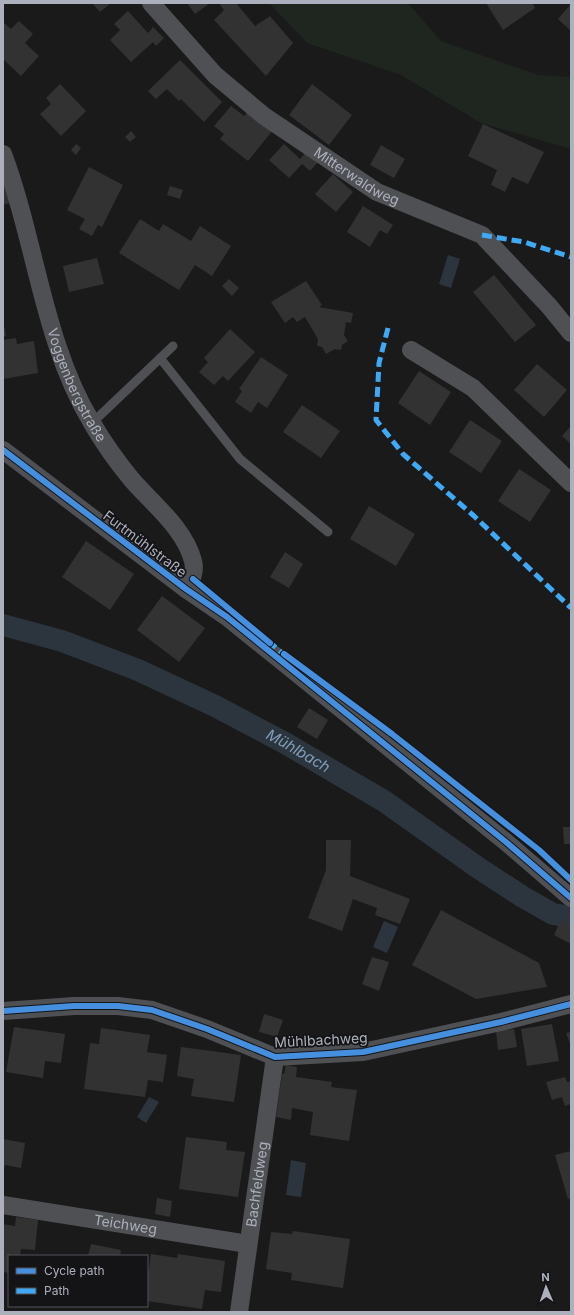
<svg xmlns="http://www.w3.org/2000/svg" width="574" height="1315" viewBox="0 0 574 1315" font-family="Inter,sans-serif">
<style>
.green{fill:#1e261f}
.water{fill:#2c353e}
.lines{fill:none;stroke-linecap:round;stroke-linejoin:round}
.canal{stroke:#2c353e;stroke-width:22}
.building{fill:#323233}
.service{stroke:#4e5054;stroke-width:9}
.minor{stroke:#4e5054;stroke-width:18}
.quiet{stroke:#3fa9f5;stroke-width:5;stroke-dasharray:10 5;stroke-linecap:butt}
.cycleway-casing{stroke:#141417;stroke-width:8}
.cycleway{stroke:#468fdf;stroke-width:6}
.labels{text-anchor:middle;stroke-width:3.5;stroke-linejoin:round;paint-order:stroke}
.street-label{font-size:14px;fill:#abb0bc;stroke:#141417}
.water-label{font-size:15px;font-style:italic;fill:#809db9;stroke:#141417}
</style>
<rect width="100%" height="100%" fill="#1a1a1b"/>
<path class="green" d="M269,3H408L441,41L538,75L571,77V149L481,123L401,75L307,43Z"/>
<path class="water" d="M448,255L460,259L451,288L439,284Z
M384,921L398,927L387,953L373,947Z
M149,1097L159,1102L146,1123L137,1117Z
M291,1160L306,1163L301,1197L286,1195Z"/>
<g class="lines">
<path class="canal" id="s1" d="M3,625L62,641L138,670L215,706L285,743L384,801L477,867L523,897L553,914L571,917"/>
</g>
<path class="building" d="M92,3H111L100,12Z
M187,3H210L195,14Z
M222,3H236L255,26L270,16L293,43L266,76L214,20L224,10L220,5Z
M486,3H532L535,8L503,30Z
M571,4V31L558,19Z
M128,11L148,33L153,27L164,38L156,46L153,42L131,62L110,40L120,30L114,24Z
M19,21L33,34L25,43L39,56L21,76L3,59V22L11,29Z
M180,60L222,102L204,122L181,99L179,101L167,89L156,99L148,91Z
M60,84L86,111L61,136L40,114L51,104L46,98Z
M312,84L352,115L329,145L289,115Z
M231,106L244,116L249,110L273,130L248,161L220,139L224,134L214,126Z
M483,124L544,152L528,184L512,177L505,192L491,185L497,170L468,156Z
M131,131L136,137L130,142L125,137Z
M76,144L81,148L76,155L71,150Z
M284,144L300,159L307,151L319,161L310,171L302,164L289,178L269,160Z
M381,145L405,159L394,178L370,165Z
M89,167L123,185L102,227L98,225L92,236L79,229L85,219L67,210Z
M333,174L353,192L336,212L315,194Z
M3,180L11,203L3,205Z
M170,186L183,190L180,199L167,195Z
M363,206L393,225L387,234L380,230L370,247L347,232Z
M140,219L159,231L163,224L191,241L200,226L231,246L212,276L195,265L179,290L119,253Z
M97,258L104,284L69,292L63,266Z
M494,275L536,325L515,342L473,292Z
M229,279L239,288L232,296L222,286Z
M306,281L322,305L319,307L353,313L351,323L346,322L344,335L348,341L342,345L341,350L335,349L326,354L322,347L317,346L318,339L305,317L297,322L293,317L285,323L271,302Z
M3,320L6,336L3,337Z
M230,329L255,352L228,381L223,376L214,385L199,372L208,362L204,358Z
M16,338L17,344L34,341L38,373L3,379V340Z
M261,357L288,375L267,408L258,402L251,413L235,402L242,391L239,389Z
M537,364L567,390L544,417L514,390Z
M419,371L451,392L430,425L398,403Z
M302,405L340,431L321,458L283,432Z
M470,420L502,441L481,473L449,452Z
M571,426V444L562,436Z
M519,469L551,490L530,522L498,501Z
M369,506L415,534L396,566L350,539Z
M86,541L134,574L110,610L62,577Z
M285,552L303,564L289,588L270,577Z
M162,596L205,628L179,662L137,630Z
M309,708L328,720L317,739L297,727Z
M563,827H571V844H564Z
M326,840H351L350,876L410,899L400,924L375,915L377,908L353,899L342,931L308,918L326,870Z
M441,910L539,963L547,987L476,999L412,965Z
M561,920L571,926V944L554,935Z
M372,957L389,962L379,991L362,984Z
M264,1014L283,1020L277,1037L259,1032Z
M552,1024L559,1061L527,1066L521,1029Z
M14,1027L65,1034L61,1063L45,1061L43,1078L6,1072Z
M101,1028L150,1035L147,1052L167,1055L163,1082L148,1080L145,1097L84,1089L90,1043L99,1044Z
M514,1029L517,1047L498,1050L496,1031Z
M571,1032V1046L566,1033Z
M181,1047L241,1055L234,1102L191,1096L194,1079L177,1076Z
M286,1065L297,1067L296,1077L332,1082L331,1087L357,1090L349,1141L310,1135L313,1112L292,1108L291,1120L276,1117L282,1074H284Z
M565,1077L567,1082L571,1081V1104L565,1106L562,1097L552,1100L546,1082Z
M186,1137L227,1142L226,1150L245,1152L238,1197L179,1189Z
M3,1139L25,1143L21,1168L5,1165L3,1171Z
M571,1151V1198L568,1199L555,1155Z
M157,1198L172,1201L170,1217L155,1214Z
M16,1217L38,1220L35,1250L21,1249L20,1256H9V1273L3,1272V1224L15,1226Z
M293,1231L350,1239L343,1288L291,1280L292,1273L266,1269L271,1232L292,1234Z
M91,1244L121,1250L120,1256H88Z
M151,1254L177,1258L178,1254L225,1261L221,1292L205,1290L202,1309L147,1301V1284Z"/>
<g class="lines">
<path class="service" d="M160,358L240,459L328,532
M92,423L173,346"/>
<g class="minor">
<path id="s2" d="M151,3L215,75L264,116L377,192L482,235L549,306L571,333"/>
<path id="s3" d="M3,154C36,242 43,342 92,423C103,442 118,463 132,480C153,504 185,529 193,561C196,572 191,581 186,589"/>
<path d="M411,350L473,388L571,483"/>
<path d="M3,450L186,589L227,617L506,842L571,898"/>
<path d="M3,1011L74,1006H118L152,1010L207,1029L275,1057L363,1052L501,1022L571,1004"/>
<path id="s4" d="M3,1205L248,1244"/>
<path id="s5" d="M239,1312L275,1057"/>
</g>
<path class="quiet" d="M482,235L524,242L571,257
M388,328L379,363L376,420L403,454L474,516L571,608
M268,641L287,657"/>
<g class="cycleway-casing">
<path id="cycleway" d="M3,450L186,589L227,617L506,842L571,898
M193,579L270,643
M284,654L392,734L539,850L571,880
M3,1011L74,1006H118L152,1010L207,1029L275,1057L363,1052L501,1022L571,1004"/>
</g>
<use href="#cycleway" class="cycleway"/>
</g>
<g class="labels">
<g class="street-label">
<text dy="5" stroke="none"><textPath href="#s2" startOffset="271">Mitterwaldweg</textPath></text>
<text dy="5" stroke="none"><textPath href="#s3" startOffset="243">Voggenbergstraße</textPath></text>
<text transform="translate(145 544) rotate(37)" y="5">Furtmühlstraße</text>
<text transform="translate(321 1040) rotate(-3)" y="5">Mühlbachweg</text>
<text dy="5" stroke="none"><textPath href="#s5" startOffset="129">Bachfeldweg</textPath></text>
<text dy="5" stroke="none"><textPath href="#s4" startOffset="124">Teichweg</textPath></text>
</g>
<g class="water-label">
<text dy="5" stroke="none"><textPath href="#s1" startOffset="322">Mühlbach</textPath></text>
</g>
</g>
<rect width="574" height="1315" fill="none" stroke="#abb0bc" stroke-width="8"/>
<rect x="8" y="1255" width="140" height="52" fill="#141417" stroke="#505259"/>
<rect x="16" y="1268" width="20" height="6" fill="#468fdf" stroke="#505259"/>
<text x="44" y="1275" font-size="12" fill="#abb0bc">Cycle path</text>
<rect x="16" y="1288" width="20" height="6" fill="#3fa9f5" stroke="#505259"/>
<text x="44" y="1295" font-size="12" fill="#abb0bc">Path</text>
<g transform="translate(546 1287) rotate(358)" stroke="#141417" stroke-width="3" paint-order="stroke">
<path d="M0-3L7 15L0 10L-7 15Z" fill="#abb0bc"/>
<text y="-6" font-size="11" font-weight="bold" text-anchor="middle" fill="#abb0bc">N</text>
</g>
</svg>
